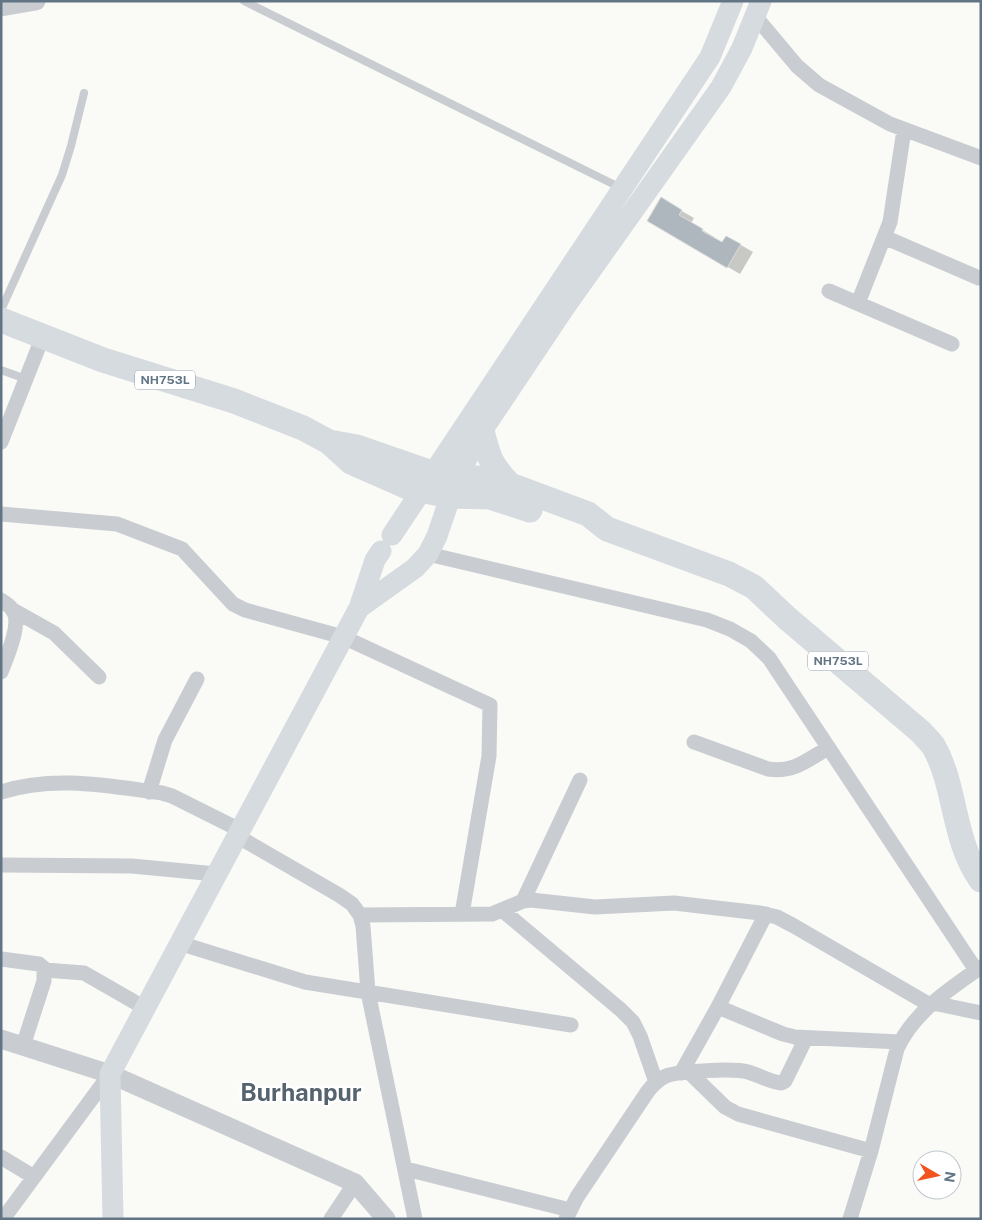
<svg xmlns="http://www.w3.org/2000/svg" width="982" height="1220" viewBox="0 0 982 1220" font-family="'Public Sans',sans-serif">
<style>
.shadow{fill:#0003}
.building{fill:#adb7bd;stroke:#dbdcd9}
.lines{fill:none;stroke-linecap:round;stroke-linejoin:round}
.service{stroke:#c9cdd1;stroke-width:8}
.minor{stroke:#c9cdd1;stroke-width:15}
.tertiary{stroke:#c9cdd1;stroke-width:19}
.secondary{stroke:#d6dbdf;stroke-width:21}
.trunk{stroke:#d6dbdf;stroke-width:25}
.labels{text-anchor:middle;stroke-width:5;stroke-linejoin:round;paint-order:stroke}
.shield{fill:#fff;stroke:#919eaa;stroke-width:1}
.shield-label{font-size:12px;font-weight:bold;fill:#627585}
.town-label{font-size:24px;font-weight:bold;fill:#55636f;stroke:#fff}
</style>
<rect width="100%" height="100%" fill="#fafaf7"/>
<path class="shadow" d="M661,199L694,218L691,223L714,237V239L723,244L727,237L753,252L740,274L649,221Z"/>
<path class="building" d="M661,197L682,210L679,215L703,229L702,231L722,242L726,236L741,244L727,268L647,221Z"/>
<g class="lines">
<path class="service" d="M244,1L621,188
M1,310L62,175L71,146L84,93
M1,370L26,379"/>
<path class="minor" d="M755,16L797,66L819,85L890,124L981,158
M884,237L979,278
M829,291L952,344
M858,303L890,222L904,130
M1,442L43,336
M1,514L117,524L182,549L233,604L245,610L343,637L490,705L489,756L462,914
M428,554L707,620L730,629L751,641L769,658L976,970
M1,600C5,603 11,606 13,611C22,623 6,659 1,672
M13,610L54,633L99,677
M694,742L768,769C794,773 807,760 828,748
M1,792C55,775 108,786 162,793L172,796L240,830
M149,792L165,740L197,679
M237,836L339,895L352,904L360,915L363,926L368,992L415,1219
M1,865L132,866L216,874
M523,901L580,780
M502,910L621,1010L633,1022L640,1036L656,1082
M360,915L492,914L523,901L531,900L595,907L674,903L760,913L777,917L794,926L930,1005
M179,943L305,982L571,1025
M1,959L39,964L44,968V981L23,1046
M45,970L84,973L145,1008
M933,1003L981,1013
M718,1007L783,1034L795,1037L900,1042
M681,1073L718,1007L766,914
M690,1073L725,1107L738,1114L871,1151
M1,1157L34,1177
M406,1169L570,1210
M3,1219L110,1074
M331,1219L355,1183
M566,1219L577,1197L648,1091C653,1085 658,1079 666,1076C679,1071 734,1068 748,1072C759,1075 770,1082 781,1083L785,1081L806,1038
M850,1219L871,1151L897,1049C913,1013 949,989 981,967"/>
<path class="tertiary" d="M1,7L36,1
M1,1039L110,1074L355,1183L386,1219"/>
<path class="secondary" d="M392,535L710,57L733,1
M359,608L415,568L428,554L437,536L457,477L482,431L565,307L721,87L742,48L761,1
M113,1219L110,1074L359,608L375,560L381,551"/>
<path class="trunk" d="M1,320L103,360L234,401L303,428L329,442L351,462L410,488L450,496L490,497L530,510
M482,431C489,459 491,465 511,486
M329,442L357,447L432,473L457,477L494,479L588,514L607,529L729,574L754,587L787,618L921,732C925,737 931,742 934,747C957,789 952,839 981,880"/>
</g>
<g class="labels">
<g class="shield">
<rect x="135" y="370.5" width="60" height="19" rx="4"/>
<rect x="808" y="651.5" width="60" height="19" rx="4"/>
</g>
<g class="shield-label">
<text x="165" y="384">NH753L</text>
<text x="838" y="665">NH753L</text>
</g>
<g class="town-label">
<text x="301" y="1101">Burhanpur</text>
</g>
</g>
<rect width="982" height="1220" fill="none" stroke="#627585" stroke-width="5"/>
<g transform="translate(937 1175) rotate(99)"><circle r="24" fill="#ffffff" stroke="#c0c8ce"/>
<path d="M0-4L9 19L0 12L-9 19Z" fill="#f1541f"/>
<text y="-8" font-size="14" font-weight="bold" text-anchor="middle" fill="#627585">N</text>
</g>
</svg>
